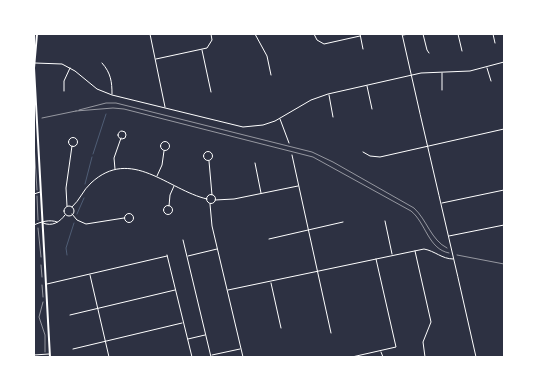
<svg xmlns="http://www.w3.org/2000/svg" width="538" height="391" viewBox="0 0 538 391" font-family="'Nunito Sans',sans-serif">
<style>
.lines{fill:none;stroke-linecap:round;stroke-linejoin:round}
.stream{stroke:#4f5d75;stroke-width:1}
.path{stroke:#fff;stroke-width:0.5}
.minor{stroke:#fff;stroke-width:1}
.tertiary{stroke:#fff;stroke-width:1}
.secondary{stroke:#fff;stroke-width:2}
</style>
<rect width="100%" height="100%" fill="#2d3142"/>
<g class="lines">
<path class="stream" d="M93,154L106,114
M85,184L92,157
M77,214L84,198
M67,255L66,248L74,223"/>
<path class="path" d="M79,110L106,103H116L312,152L333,162L414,208C427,220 431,240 447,248
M76,111L113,108L124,109L313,157L411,211C426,223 428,249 449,253
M42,118L76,111
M34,144L37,190
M37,196L38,220
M38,228L41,257
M457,255L504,264
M41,265L42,277
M42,285L43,297
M43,302L39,317L45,335V352"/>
<path class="minor" d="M150,34L165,107
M255,34L267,56L271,75
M314,34L317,40L324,44L360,36
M360,34L363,49
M423,34L427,50L429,53
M458,34L462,51
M493,34L495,43
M403,35L409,34
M202,50L211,92
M156,59L207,48L212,40L211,34
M102,63C111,73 112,82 112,94
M487,68L491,81
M442,73V90
M367,86L372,109
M64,91V81L70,68
M329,95L333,117
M280,119L289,143
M118 135a4 4 0 1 1 8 0a4 4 0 1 1-8 0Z
M68.5 142a4.5 4.5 0 1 1 9 0a4.5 4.5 0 1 1-9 0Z
M160.5 146a4.5 4.5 0 1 1 9 0a4.5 4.5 0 1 1-9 0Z
M203.5 156a4.5 4.5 0 1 1 9 0a4.5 4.5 0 1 1-9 0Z
M363,152L370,156L380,157L504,129
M292,155L331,333
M209,161L212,195
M255,163L261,193
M115,169L114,158L121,138
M157,176L162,165L164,151
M34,194L40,192
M206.5 199a4.5 4.5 0 1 1 9 0a4.5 4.5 0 1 1-9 0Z
M215,200L234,199L298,186
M442,203L504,190
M210,204L212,226L243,357
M163.5 210a4.5 4.5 0 1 1 9 0a4.5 4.5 0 1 1-9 0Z
M64 211a5 5 0 1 1 10 0a5 5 0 1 1-10 0Z
M67,206L66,188L72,146
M169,206L170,195L174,186
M72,207C80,200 83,190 91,183C131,146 168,190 207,199
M124.5 218a4.5 4.5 0 1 1 9 0a4.5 4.5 0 1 1-9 0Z
M72,214L77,220L86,224L124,218
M385,221L392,254
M43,223C52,227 60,222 65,215
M34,225C40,222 50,219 57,222
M449,236L504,225
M269,239L343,222
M183,240L211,357
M415,251L431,322L423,342L425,357
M188,256L217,249
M90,275L109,357
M271,283L281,328
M47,284L167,256
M228,290L424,249C435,251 442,259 453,259
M70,315L175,290
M188,339L205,335
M73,349L182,323
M381,352L383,357
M34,355L49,354
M212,355L240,349
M336,357H344
M352,357L396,347L376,259"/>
<path class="tertiary" d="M402,34C426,142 452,249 476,357
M35,63L62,64L75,71L97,89L112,95L243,127L263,125L275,121L311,100L328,94L421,73L470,71L504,62
M167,255L192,357"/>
<path class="secondary" d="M37,34L34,68L50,357"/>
</g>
<rect width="538" height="391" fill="none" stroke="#ffffff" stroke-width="70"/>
</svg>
